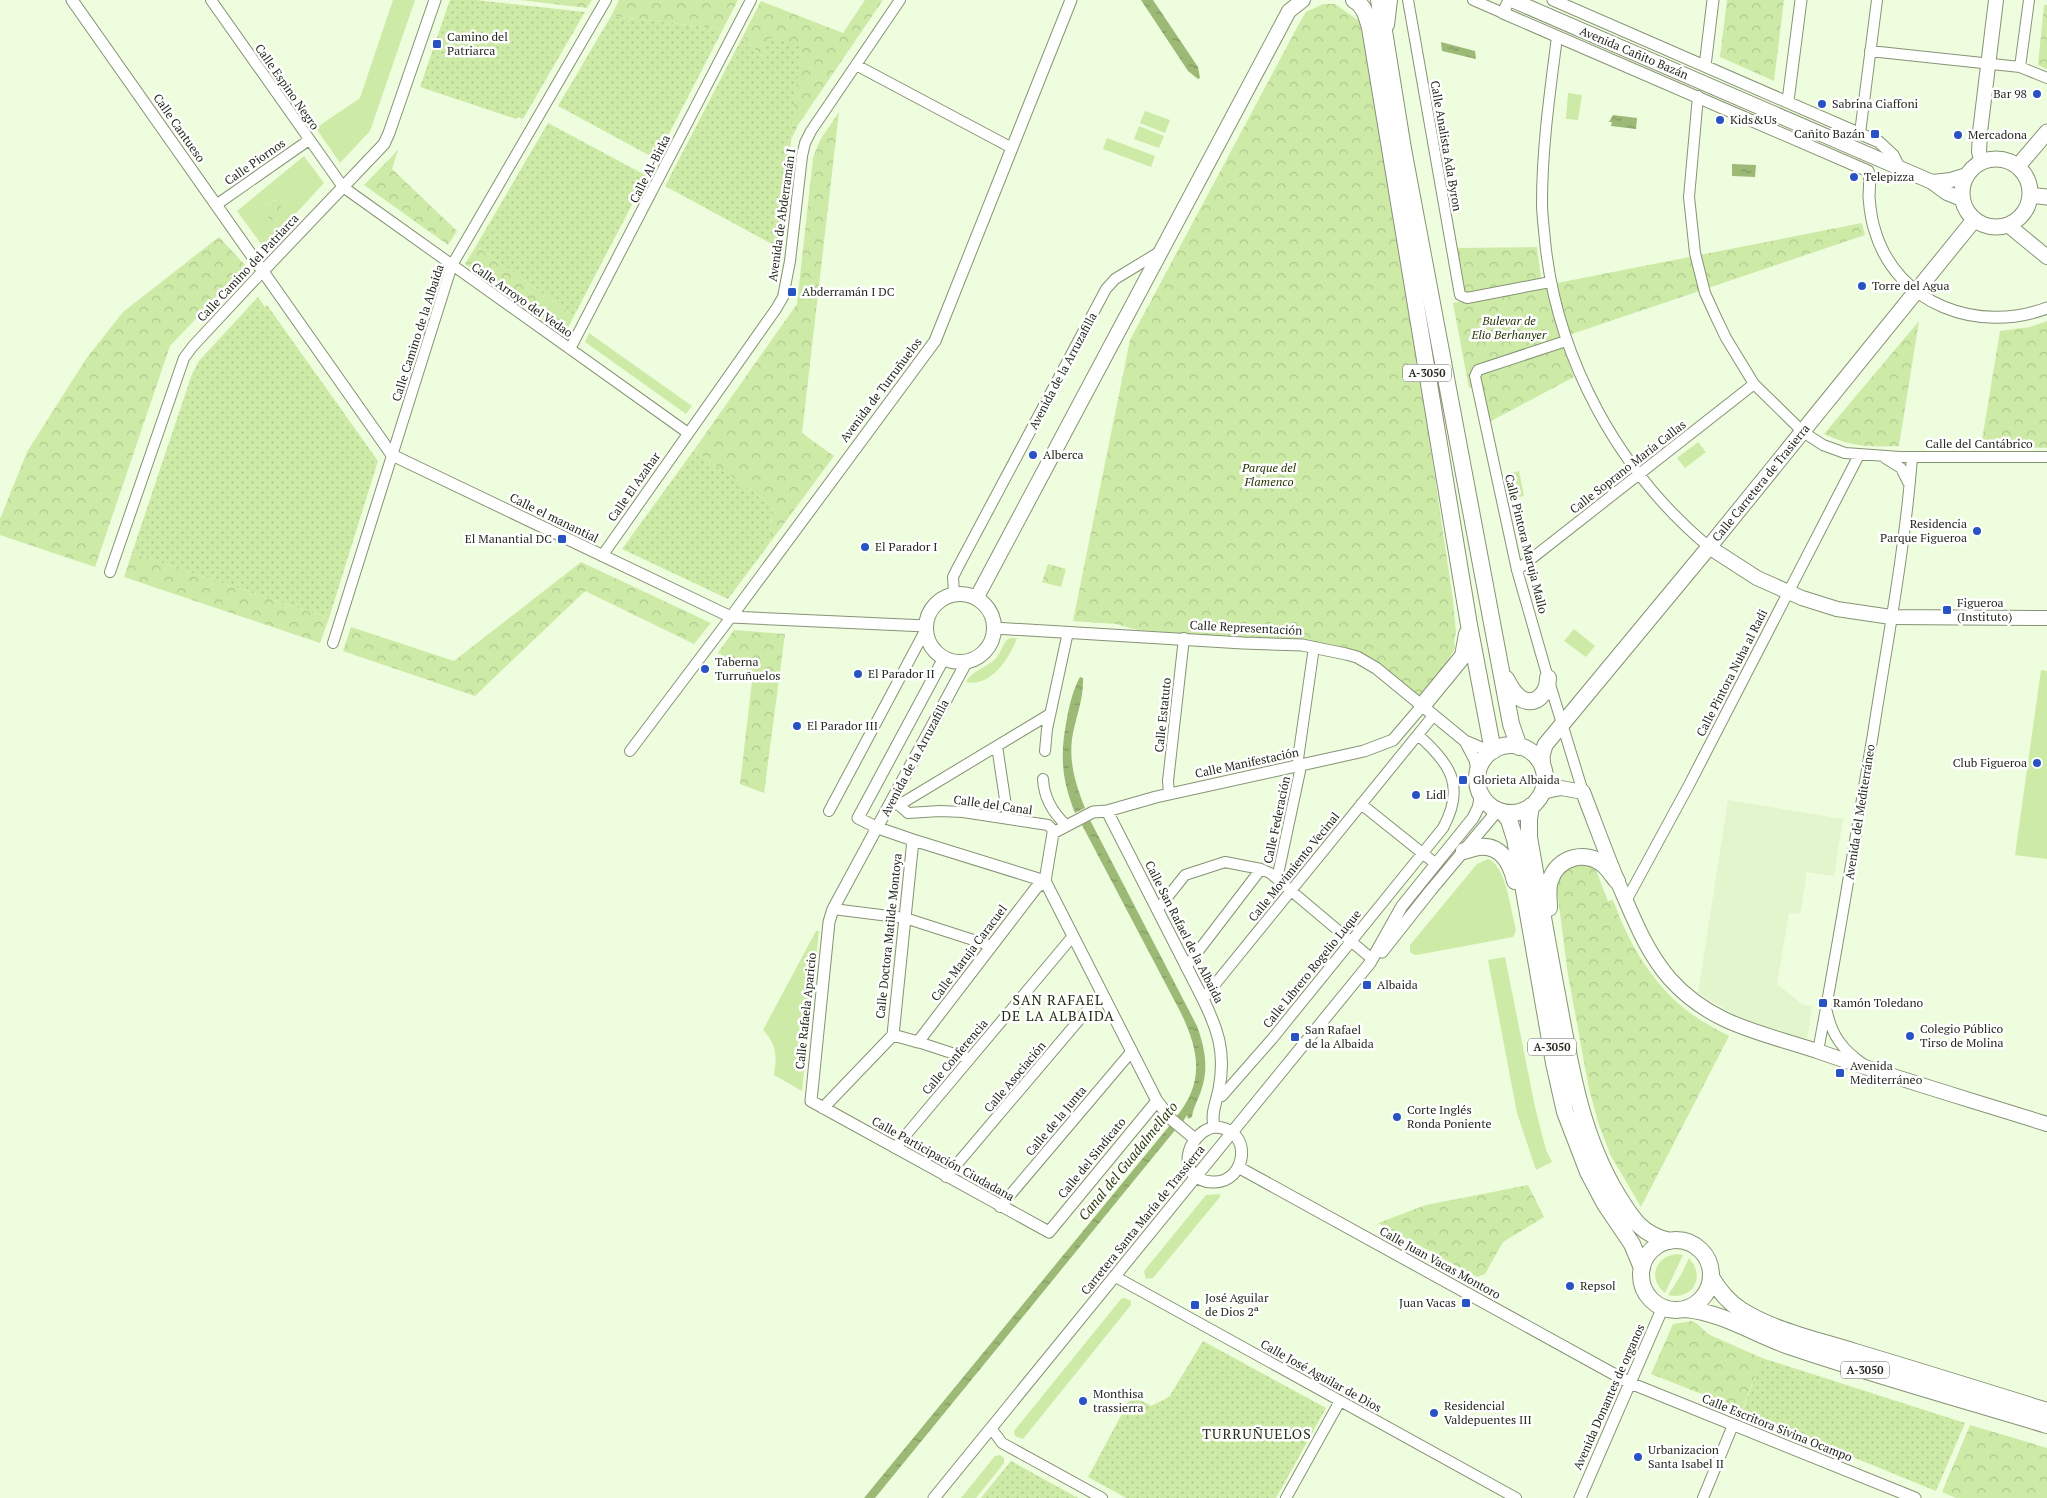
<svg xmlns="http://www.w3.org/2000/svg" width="2047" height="1498" viewBox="0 0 2047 1498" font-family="'PT Serif',serif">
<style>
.built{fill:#e3f5cd}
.grass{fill:url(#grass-dots)}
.park{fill:url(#park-crowns)}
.garden{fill:#cdeaa7;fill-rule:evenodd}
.water{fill:url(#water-ripples)}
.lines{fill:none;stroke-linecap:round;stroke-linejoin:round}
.minor-casing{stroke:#869375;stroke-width:12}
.tertiary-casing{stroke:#869375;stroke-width:13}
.secondary-casing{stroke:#869375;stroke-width:16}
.primary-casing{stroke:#869375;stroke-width:17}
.trunk-casing{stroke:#869375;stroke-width:18}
.minor{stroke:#fff;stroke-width:10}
.tertiary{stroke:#fff;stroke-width:11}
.secondary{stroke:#fff;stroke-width:14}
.primary{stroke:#fff;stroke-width:15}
.trunk{stroke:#fff;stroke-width:16}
.poi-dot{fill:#2853c2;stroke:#fff;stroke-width:2}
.labels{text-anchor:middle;stroke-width:5;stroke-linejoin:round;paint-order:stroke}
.shield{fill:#fff;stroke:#666961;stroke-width:1}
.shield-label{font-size:11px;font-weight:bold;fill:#24291d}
.poi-label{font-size:12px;fill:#24291d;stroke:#fff;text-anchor:start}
.street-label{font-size:12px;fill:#24291d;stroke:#fff}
.park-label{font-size:12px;font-style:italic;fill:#243502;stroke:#fff}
.neighbourhood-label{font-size:14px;letter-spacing:1px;fill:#232d14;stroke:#fff}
.water-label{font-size:14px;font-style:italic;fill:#2c3e0c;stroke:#fff}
</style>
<defs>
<pattern id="grass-dots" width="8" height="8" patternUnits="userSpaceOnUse" patternTransform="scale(1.25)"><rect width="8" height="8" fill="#cdeaa7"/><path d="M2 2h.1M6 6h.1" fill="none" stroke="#b0c98f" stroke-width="1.8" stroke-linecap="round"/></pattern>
<pattern id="park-crowns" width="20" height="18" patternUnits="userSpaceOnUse" patternTransform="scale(1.25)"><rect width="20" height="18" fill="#cdeaa7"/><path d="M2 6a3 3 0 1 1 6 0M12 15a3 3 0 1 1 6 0" fill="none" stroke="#b0c98f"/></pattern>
<pattern id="water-ripples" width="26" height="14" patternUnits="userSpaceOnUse" patternTransform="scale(1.25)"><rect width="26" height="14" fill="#9db976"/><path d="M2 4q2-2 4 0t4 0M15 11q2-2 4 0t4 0" fill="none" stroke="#809660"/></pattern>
</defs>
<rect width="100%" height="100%" fill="#eefddd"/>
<path class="built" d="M1728,800L1843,819L1834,876L1807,872L1800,914L1789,913L1777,984L1803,1005L1812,1006L1807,1041L1740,1018L1698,993Z"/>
<path class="grass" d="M450,0H476L585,12L523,119L518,117L516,119L420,87Z
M611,16L723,29L656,159L558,106Z
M743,36L762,56L769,37L802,45L779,248L665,186Z
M548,123L647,176L574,316L476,246Z
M258,297L265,307L267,305L378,461L329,618L132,553L191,377L198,362Z
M694,450L773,506L769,544L728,599L622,549Z
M1203,1341L1326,1408L1276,1498H1126L1088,1477L1132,1395L1151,1406L1169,1397Z
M1762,1358L1965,1423L1936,1491L1742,1412Z
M1011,1461L1078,1498H981Z"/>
<path class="park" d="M520,0H592L587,8Z
M619,0H738L723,29L611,16Z
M865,0H883L798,125L792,138V121L802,45L769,38L762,56L743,36L761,1L843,33Z
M1727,0H1784L1774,81L1720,57Z
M1323,4H1335L1359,21L1364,42L1428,430L1453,600L1456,632L1454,641L1455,648L1447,662L1420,696L1372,662L1248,638L1138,630L1116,624L1073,621L1130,340L1300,22L1306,12Z
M2044,5H2047V69L2038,65Z
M839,112L802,433L834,456L769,544L773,506L694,450L797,304L813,158L820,140Z
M398,150L392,169L457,231L448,245L364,185Z
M280,199L283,214L270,222L261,206Z
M1862,223L1865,235L1560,338L1574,377L1487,423L1479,385L1469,388L1453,303L1464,301L1455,248L1537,247L1542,286Z
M219,237L246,266L170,346L95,567L0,535V519L27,452L86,359L123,312Z
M476,246L574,316L564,335L465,264Z
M1919,321L1899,446C1868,447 1853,447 1824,434Z
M2047,321V448L1981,446L2000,331L2030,327Z
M132,553L329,618L320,643L124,577Z
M581,562L711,623L694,644L585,591L475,696L343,651L351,627L454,661Z
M1048,564L1066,569L1061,587L1042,582Z
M734,630L785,634L764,793L740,784L753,673L718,653Z
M1583,864L1595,868L1608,901L1613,900C1627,939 1648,977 1680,1005C1695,1018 1712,1027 1729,1036L1641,1207L1611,1156L1599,1125L1589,1089L1568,975L1556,883L1567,866Z
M1528,1185L1544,1217L1503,1242L1485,1274L1477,1277L1378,1223L1426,1205Z
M1692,1321C1700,1324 1703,1331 1710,1335L1762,1358L1742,1410L1651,1374L1673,1324Z
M1970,1425L2047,1448V1498H1956L1942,1492Z"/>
<path class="garden" d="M393,0H415L370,131L340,163L316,128L360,98Z
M1568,93L1582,95L1578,120L1566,119Z
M1145,111L1170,120L1165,133L1140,123Z
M1139,126L1164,136L1159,148L1134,139Z
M1107,138L1155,156L1151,167L1103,149Z
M304,156L324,183L264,248L237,211ZM279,199L283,214L270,222L261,206Z
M589,333L692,406L686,414L585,342Z
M1698,442L1706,452L1685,468L1677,458Z
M1519,471L1524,496L1511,499L1505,474Z
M1574,629L1595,646L1586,657L1564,641Z
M1010,638H1017C1010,657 991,688 966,682C972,670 988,668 997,657C1002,651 1003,641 1010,638Z
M2041,670L2047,671V859L2015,855Z
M1488,859C1506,865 1511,912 1516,930L1513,937L1422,954L1415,955L1410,952V945L1477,864Z
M816,931H819L802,1091L774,1075C777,1055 777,1045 763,1030Z
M1505,957L1535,1107L1546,1150L1552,1162L1536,1170L1517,1113L1488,960Z
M1220,1194V1197L1153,1278L1146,1279L1144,1271L1206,1195Z
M1676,1254L1683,1255L1665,1293C1648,1280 1654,1257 1676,1254Z
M1689,1258C1706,1276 1693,1301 1668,1295L1681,1275Z
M1125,1298L1131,1301V1305L1023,1439L1015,1436L1014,1431L1121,1299Z
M1000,1455L1004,1458V1463L976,1498H961L995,1456Z"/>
<path class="water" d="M1141,0H1153L1198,67L1200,78L1198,79L1188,71Z
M1441,42L1475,51L1476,59L1442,51Z
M1613,115L1637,118L1636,129L1611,126L1612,122H1609Z
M1732,164L1756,165L1755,177L1732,176Z
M1080,677L1083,678C1084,699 1075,719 1072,739C1069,764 1076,785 1085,808L1075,813C1061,778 1060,754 1067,718C1070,703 1073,690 1080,677Z
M1090,820L1197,1026C1205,1048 1209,1069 1201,1091C1198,1100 1193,1108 1192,1117L1188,1119L1187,1115L1182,1123L1176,1117C1205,1082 1199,1051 1181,1013L1082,825Z
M1170,1125L1176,1129L875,1498H864Z"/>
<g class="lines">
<g class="minor-casing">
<path id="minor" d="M211,0L343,187L688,433
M1408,0L1460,295L1467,298L1550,282
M1473,0L1503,13
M1557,37C1550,92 1542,147 1542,203C1542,216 1544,228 1545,241C1557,359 1618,471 1709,547
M1870,51L2020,67L2047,78
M856,65L1012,148
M2020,67L2029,0
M1698,96L1689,197L1695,253L1705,293L1715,315L1726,338L1754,384L1803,432L1823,445L1845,453L1900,457H2047
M1860,133L1877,0
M216,205L309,140
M1566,341L1478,370L1475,376L1517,570L1548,678L1583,792
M570,349L751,0
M1885,458L1901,468L1908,482
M602,556L776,309L783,297L790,261L802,156L805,143L811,131L900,0
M1517,570L1754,384
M110,572L184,358L193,346L262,272
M954,594L953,577L958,567L1106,289L1115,279L1161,251
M333,643L452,265L606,0
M997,746L1008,819
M630,751L731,617
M1045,751L1047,729L1068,632
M1043,779C1044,798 1052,812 1066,825
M1169,794L1168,781L1184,638
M891,804L899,805L1050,714
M1361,804L1436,864
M899,805L908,813L940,811L963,812L1048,825L1054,831
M829,811L926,629
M1277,879L1300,771L1298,759L1314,647
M1626,901L1689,785L1859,455
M833,909L905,918L992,946
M1158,909L1185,875L1225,862L1261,869L1270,873L1372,959
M1186,967L1261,869
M1203,999L1433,716
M1827,1012C1832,1036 1843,1050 1863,1064
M918,1042L970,1059
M1818,1051C1838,946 1855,840 1873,734C1887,643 1905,550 1912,457
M1218,1095L1222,1096L1272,1039L1443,828C1466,786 1450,763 1418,735
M895,1148L1073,936
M946,1177L1102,993
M1000,1207L1132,1051
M1114,1276L1516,1498
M991,1428L1002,1443L1102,1498
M1286,1498L1340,1401
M1703,1498L1733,1425"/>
</g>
<g class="tertiary-casing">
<path id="tertiary" d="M72,0L392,455L731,617L926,626
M1509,0L1503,13L1868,171C1871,178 1869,189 1869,197C1870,209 1871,220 1875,231C1897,305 1979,334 2047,308
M1553,0L1879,142L1893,155L1899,167
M1705,66L1713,0
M1788,101L1801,0
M262,272L384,144L389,133L435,0
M731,617L935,341L1071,0
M994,628L1243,643L1302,645L1346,654L1357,657L1376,668L1465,741L1491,752
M944,658L858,818L878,828L913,840L1045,881
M967,661L833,909L829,922L811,1101L1049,1232L1157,1101
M1465,741L1475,760L1478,775
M1107,811L1203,999C1218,1030 1226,1053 1219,1089C1216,1104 1211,1112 1214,1127
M1382,952L1431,890L1498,810
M893,1035L918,1042L1036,888L1045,881
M893,1035L913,840
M823,1108L893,1035
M1214,1127C1254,1127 1248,1184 1212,1182C1175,1180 1185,1134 1214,1127Z
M1195,1139L1171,1119L1157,1101L1045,881L1053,833L1093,812L1107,811L1156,797L1364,751L1393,740L1422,706
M1238,1167L1630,1383L1915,1498
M934,1498L1370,963L1402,906L1473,818L1478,808L1481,794
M1580,1498L1663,1307"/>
</g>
<g class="secondary-casing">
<path id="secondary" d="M1512,0L1932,182L1947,193L1962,199
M1387,25L1390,0
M1982,162L1979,152L1980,132L1996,0
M1932,182L1951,180L1967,175
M2008,225L2047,257
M1709,547L1757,578L1802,598L1837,609L1891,617L2047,618
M926 628a34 34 0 1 1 68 0a34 34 0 1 1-68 0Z
M977,597L1289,11L1303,0
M1542,792L1561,788L1583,792C1597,828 1610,865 1626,901C1638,929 1650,956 1670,979C1712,1026 1764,1033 1820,1052C1895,1078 1971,1100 2047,1124"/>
</g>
<g class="primary-casing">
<path id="primary" d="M1962 193a34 34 0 1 1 68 0a34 34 0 1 1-68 0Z
M2018,166L2047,132
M2030,195L2047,197
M1543,769L1542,756L1545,745L1709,547L1974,220"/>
</g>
<g class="trunk-casing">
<path id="trunk" d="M1354,0C1364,5 1367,17 1370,28L1469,625L1493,751
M1379,0L1403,149L1511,724L1519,747
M1506,679C1510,686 1513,693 1520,698C1535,708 1548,693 1548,678
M1422,706L1463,656L1467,634
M1477 779a34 34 0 1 1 68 0a34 34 0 1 1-68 0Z
M1531,806L1529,819V837C1538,889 1547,942 1557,994C1570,1064 1580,1134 1618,1196C1632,1219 1642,1235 1670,1241
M1503,812L1509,820L1515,839L1554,1063L1565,1112L1588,1172L1605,1204L1632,1244L1642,1268
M1464,851C1469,850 1475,847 1480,847C1501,845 1511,864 1515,881
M1549,908C1549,899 1547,889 1550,881C1557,857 1586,849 1605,866C1609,870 1613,876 1617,881
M1641 1275a35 35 0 1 1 70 0a35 35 0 1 1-70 0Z
M1711,1277C1719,1291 1727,1301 1741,1310C1774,1331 1817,1340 1855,1352C1919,1371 1983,1391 2047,1411
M1686,1309C1723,1313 1755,1334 1789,1346C1874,1375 1961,1399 2047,1425"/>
</g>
<use href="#minor" class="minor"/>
<use href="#tertiary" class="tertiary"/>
<use href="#secondary" class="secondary"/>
<use href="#primary" class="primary"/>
<use href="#trunk" class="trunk"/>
</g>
<g class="poi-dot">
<rect x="432" y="39" width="10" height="10" rx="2.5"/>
<circle cx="2037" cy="94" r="5"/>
<circle cx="1822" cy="104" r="5"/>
<circle cx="1720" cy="120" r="5"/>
<rect x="1870" y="129" width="10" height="10" rx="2.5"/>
<circle cx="1958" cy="135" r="5"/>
<circle cx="1854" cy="177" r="5"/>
<circle cx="1862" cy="286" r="5"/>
<rect x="787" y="287" width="10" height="10" rx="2.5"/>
<circle cx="1033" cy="455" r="5"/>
<circle cx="1977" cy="531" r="5"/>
<rect x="557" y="534" width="10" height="10" rx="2.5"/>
<circle cx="865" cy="547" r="5"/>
<rect x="1942" y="605" width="10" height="10" rx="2.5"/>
<circle cx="705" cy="669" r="5"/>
<circle cx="858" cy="674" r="5"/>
<circle cx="797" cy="726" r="5"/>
<circle cx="2037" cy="763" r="5"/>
<rect x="1458" y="775" width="10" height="10" rx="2.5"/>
<circle cx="1416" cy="795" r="5"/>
<rect x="1362" y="980" width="10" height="10" rx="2.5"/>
<rect x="1818" y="998" width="10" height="10" rx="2.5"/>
<circle cx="1910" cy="1036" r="5"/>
<rect x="1290" y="1032" width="10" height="10" rx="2.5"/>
<rect x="1835" y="1068" width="10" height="10" rx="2.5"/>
<circle cx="1397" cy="1117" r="5"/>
<circle cx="1570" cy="1286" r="5"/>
<rect x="1461" y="1298" width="10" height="10" rx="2.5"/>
<rect x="1190" y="1300" width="10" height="10" rx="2.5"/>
<circle cx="1083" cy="1401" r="5"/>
<circle cx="1434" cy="1413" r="5"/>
<circle cx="1638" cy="1457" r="5"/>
</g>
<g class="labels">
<g class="shield">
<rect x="1403" y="364.5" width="48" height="17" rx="4"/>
<rect x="1528" y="1038.5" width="48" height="17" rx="4"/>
<rect x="1841" y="1361.5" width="48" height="17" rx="4"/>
</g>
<g class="shield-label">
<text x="1427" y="377">A-3050</text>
<text x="1552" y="1051">A-3050</text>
<text x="1865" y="1374">A-3050</text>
</g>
<g class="poi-label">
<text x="447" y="41">Camino del<tspan x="447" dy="14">Patriarca</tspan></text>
<text x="2027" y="98" text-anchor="end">Bar 98</text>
<text x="1832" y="108">Sabrina Ciaffoni</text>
<text x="1730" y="124">Kids&amp;Us</text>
<text x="1865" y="138" text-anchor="end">Cañito Bazán</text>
<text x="1968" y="139">Mercadona</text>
<text x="1864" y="181">Telepizza</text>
<text x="1872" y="290">Torre del Agua</text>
<text x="802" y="296">Abderramán I DC</text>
<text x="1043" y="459">Alberca</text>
<text x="1967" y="528" text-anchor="end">Residencia<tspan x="1967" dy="14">Parque Figueroa</tspan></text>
<text x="552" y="543" text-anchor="end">El Manantial DC</text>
<text x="875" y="551">El Parador I</text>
<text x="1957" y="607">Figueroa<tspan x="1957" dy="14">(Instituto)</tspan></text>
<text x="715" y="666">Taberna<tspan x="715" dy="14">Turruñuelos</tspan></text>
<text x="868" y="678">El Parador II</text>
<text x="807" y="730">El Parador III</text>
<text x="2027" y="767" text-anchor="end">Club Figueroa</text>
<text x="1473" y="784">Glorieta Albaida</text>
<text x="1426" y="799">Lidl</text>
<text x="1377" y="989">Albaida</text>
<text x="1833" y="1007">Ramón Toledano</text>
<text x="1920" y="1033">Colegio Público<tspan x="1920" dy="14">Tirso de Molina</tspan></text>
<text x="1305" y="1034">San Rafael<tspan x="1305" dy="14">de la Albaida</tspan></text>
<text x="1850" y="1070">Avenida<tspan x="1850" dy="14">Mediterráneo</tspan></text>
<text x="1407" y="1114">Corte Inglés<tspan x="1407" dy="14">Ronda Poniente</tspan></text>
<text x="1580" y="1290">Repsol</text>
<text x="1205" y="1302">José Aguilar<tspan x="1205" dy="14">de Dios 2ª</tspan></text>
<text x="1456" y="1307" text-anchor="end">Juan Vacas</text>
<text x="1093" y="1398">Monthisa<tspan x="1093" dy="14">trassierra</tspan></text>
<text x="1444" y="1410">Residencial<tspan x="1444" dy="14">Valdepuentes III</tspan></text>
<text x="1648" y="1454">Urbanizacion<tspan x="1648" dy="14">Santa Isabel II</tspan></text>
</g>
<g class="street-label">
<text transform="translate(1634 53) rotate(23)" y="4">Avenida Cañito Bazán</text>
<text transform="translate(287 87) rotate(55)" y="4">Calle Espino Negro</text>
<text transform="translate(179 128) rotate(55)" y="4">Calle Cantueso</text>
<text transform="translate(1446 146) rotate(80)" y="4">Calle Analista Ada Byron</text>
<text transform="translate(255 162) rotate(-35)" y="4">Calle Piornos</text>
<text transform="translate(650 169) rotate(-63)" y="4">Calle Al-Birka</text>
<text transform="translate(782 215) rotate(-82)" y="4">Avenida de Abderramán I</text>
<text transform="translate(248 268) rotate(-47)" y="4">Calle Camino del Patriarca</text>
<text transform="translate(522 300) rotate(35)" y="4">Calle Arroyo del Vedao</text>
<text transform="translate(418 333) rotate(-72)" y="4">Calle Camino de la Albaida</text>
<text transform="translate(1063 371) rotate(-62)" y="4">Avenida de la Arruzafilla</text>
<text transform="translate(881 390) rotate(-53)" y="4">Avenida de Turruñuelos</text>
<text x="1979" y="448">Calle del Cantábrico</text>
<text transform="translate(1628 467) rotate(-38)" y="4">Calle Soprano María Callas</text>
<text transform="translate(1761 483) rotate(-51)" y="4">Calle Carretera de Trasierra</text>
<text transform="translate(634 487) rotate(-55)" y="4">Calle El Azahar</text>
<text transform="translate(554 518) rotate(26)" y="4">Calle el manantial</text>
<text transform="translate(1526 544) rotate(76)" y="4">Calle Pintora Maruja Mallo</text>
<text transform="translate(1246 628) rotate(3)" y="4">Calle Representación</text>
<text transform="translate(1732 673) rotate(-63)" y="4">Calle Pintora Nuha al Radi</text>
<text transform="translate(1163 715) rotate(-84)" y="4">Calle Estatuto</text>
<text transform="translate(915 758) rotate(-62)" y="4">Avenida de la Arruzafilla</text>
<text transform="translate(1247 763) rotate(-12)" y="4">Calle Manifestación</text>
<text transform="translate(993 805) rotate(8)" y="4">Calle del Canal</text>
<text transform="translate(1860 812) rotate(-81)" y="4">Avenida del Mediterráneo</text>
<text transform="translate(1277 820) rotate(-78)" y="4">Calle Federación</text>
<text transform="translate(1294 867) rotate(-51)" y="4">Calle Movimiento Vecinal</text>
<text transform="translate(1184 932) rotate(63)" y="4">Calle San Rafael de la Albaida</text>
<text transform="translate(889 936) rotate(-84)" y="4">Calle Doctora Matilde Montoya</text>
<text transform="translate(969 953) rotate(-53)" y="4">Calle Maruja Caracuel</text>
<text transform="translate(1312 969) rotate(-51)" y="4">Calle Librero Rogelio Luque</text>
<text transform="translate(806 1011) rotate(-84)" y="4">Calle Rafaela Aparicio</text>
<text transform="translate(955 1057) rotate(-50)" y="4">Calle Conferencia</text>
<text transform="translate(1015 1077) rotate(-50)" y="4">Calle Asociación</text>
<text transform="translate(1056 1121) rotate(-50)" y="4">Calle de la Junta</text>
<text transform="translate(1092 1158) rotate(-51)" y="4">Calle del Sindicato</text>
<text transform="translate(943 1159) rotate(29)" y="4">Calle Participación Ciudadana</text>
<text transform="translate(1143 1220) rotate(-51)" y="4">Carretera Santa María de Trassierra</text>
<text transform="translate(1440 1263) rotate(29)" y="4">Calle Juan Vacas Montoro</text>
<text transform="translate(1321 1376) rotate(29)" y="4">Calle José Aguilar de Dios</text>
<text transform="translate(1609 1397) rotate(-66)" y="4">Avenida Donantes de organos</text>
<text transform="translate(1777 1428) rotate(22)" y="4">Calle Escritora Sivina Ocampo</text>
</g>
<g class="park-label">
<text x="1509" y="325">Bulevar de<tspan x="1509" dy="14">Elio Berhanyer</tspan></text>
<text x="1269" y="472">Parque del<tspan x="1269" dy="14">Flamenco</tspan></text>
</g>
<g class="neighbourhood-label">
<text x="1058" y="1005">SAN RAFAEL<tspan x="1058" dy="16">DE LA ALBAIDA</tspan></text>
<text x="1257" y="1439">TURRUÑUELOS</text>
</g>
<g class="water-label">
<text transform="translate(1128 1161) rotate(-51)" y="5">Canal del Guadalmellato</text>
</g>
</g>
</svg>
